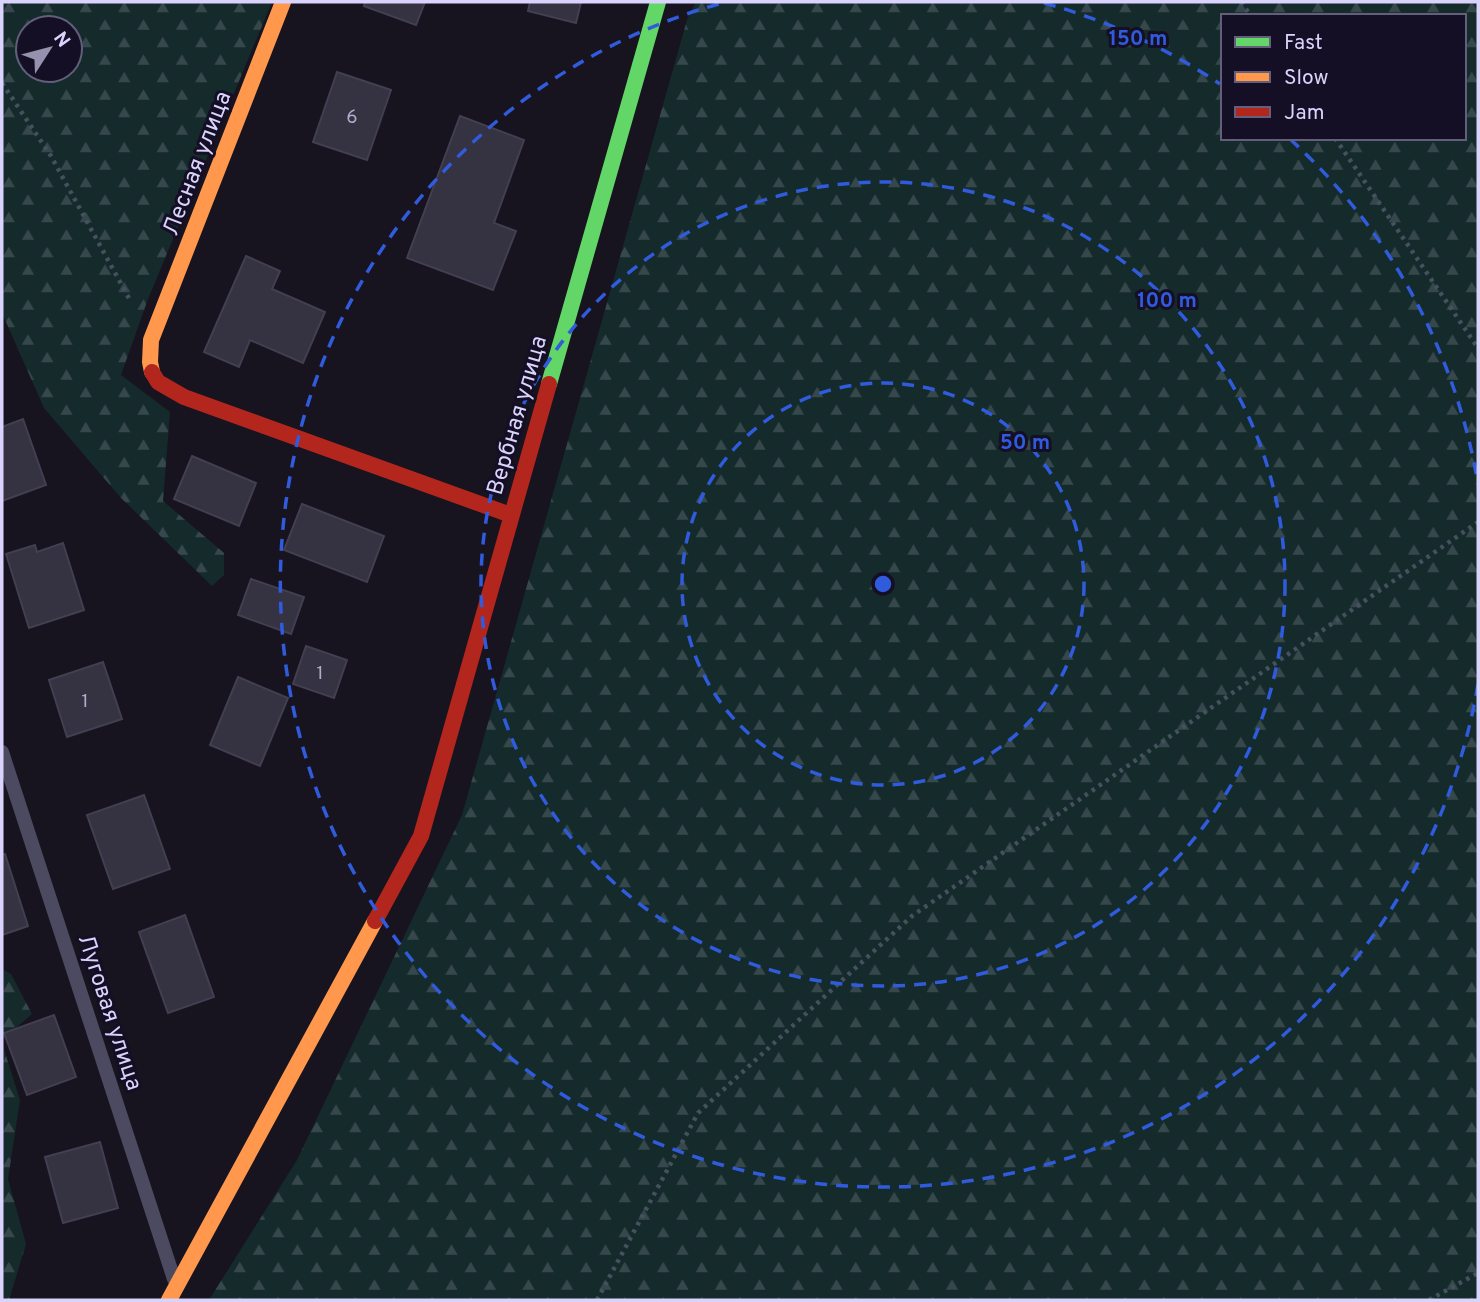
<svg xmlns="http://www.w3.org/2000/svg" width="1480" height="1302" viewBox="0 0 1480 1302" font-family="Overpass,sans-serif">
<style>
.forest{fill:url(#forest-firs);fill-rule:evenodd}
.building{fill:#353241;stroke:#433f52;stroke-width:2}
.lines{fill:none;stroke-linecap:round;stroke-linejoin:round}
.path{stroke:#46515f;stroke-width:4.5;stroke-dasharray:3.5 5;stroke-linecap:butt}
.lane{stroke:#4c4a60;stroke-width:14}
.fast{stroke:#63d668;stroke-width:16}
.slow{stroke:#ff974d;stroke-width:16}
.jam{stroke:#b3261e;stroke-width:16}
.ring{fill:none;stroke:#305bdc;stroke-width:3.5;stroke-dasharray:12 9}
.labels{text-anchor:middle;stroke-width:6;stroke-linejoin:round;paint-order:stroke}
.number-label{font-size:19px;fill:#b1acce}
.street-label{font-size:23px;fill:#dad4fd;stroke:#140f24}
.centre{fill:#305bdc;stroke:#140f24;stroke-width:3.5}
.ring-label{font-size:21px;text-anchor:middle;font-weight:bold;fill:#305bdc;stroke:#140f24;stroke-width:6;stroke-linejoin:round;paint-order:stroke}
</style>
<defs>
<pattern id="forest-firs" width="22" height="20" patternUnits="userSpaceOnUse" patternTransform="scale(1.75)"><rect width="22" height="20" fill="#142a2b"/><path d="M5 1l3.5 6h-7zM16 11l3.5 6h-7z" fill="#36484b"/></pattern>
</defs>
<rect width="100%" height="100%" fill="#17141f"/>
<path class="forest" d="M2,2H272L148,299L121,375L170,412L163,501L224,553V575L212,586L121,498L44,408L2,313ZM28,28H70V70H28Z
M696,2H1478V1300H209L297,1160L462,815L687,20ZM1223,16H1464V138H1223Z
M2,969L11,974L32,1014L2,1040Z
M2,1043L20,1100L8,1179L26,1244L9,1300H2Z"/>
<path class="building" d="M365,2H425L416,25L364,6Z
M530,2H581L576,23L528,11Z
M337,72L391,90L367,160L313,142Z
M460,116L524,140L494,223L516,231L493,290L407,258Z
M246,256L280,271L272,289L325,312L303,363L250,340L239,367L204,352Z
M23,419L46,485L2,501V427Z
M192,456L256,483L239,526L174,499Z
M302,504L384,536L367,582L284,550Z
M63,543L84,610L29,628L6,554L35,545L37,552Z
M251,579L304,597L291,634L238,615Z
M306,646L347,660L334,698L293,684Z
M103,662L122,719L67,737L49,680Z
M238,677L288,698L260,766L210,745Z
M144,795L170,869L113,889L87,815Z
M5,854L28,926L2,935V855Z
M185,915L214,997L168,1013L139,932Z
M54,1015L76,1077L27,1095L4,1033Z
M100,1142L118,1208L63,1223L45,1157Z"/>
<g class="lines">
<path class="path" d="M1241,2L1251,16
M2,83L51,156L131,302
M1335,138L1478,348
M597,1300L698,1113L912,916L1478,522
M1429,1300L1478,1273"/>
<path class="lane" d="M2,752L174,1279"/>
<path class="fast" d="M549,384L658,2"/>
<path class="slow" d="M152,372L150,362L151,340L283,2
M169,1300L375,921"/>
<path class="jam" d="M152,372L158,382L184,397L511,515
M375,921L421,836L549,384"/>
</g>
<g class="ring">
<circle cx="883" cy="584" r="201"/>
<circle cx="883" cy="584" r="402"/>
<path d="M1478 684A603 603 0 1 1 722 3M1044 3A603 603 0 0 1 1220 84M1290 139A603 603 0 0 1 1478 484"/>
</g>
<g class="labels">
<g class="number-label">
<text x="352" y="123">6</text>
<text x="320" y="679">1</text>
<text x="85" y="707">1</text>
</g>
<g class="street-label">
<text transform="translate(196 163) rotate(-69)" y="8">Лесная улица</text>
<text transform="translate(516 415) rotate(-74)" y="8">Вербная улица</text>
<text transform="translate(111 1012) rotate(72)" y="8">Луговая улица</text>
</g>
</g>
<circle cx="883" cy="584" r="10" class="centre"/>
<g class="ring-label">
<text x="1138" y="45">150 m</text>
<text x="1167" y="307">100 m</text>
<text x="1025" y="449">50 m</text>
</g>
<rect width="1480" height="1302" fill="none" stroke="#dad4fd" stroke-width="7"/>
<rect x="1221" y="14" width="245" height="126" fill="#140f24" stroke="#635e7b" stroke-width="2"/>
<rect x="1235" y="37" width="35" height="10" fill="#63d668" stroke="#635e7b" stroke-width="2"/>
<text x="1284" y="49" font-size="21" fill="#dad4fd">Fast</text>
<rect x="1235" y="72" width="35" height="10" fill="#ff974d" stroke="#635e7b" stroke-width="2"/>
<text x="1284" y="84" font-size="21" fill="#dad4fd">Slow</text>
<rect x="1235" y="107" width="35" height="10" fill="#b3261e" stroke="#635e7b" stroke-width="2"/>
<text x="1284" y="119" font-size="21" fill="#dad4fd">Jam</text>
<g transform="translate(49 49) rotate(54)"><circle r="33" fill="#140f24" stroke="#635e7b" stroke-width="2"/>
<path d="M0-5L12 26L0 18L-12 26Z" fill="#9691af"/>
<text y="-10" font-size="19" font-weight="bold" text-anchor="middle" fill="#dad4fd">N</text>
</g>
</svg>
